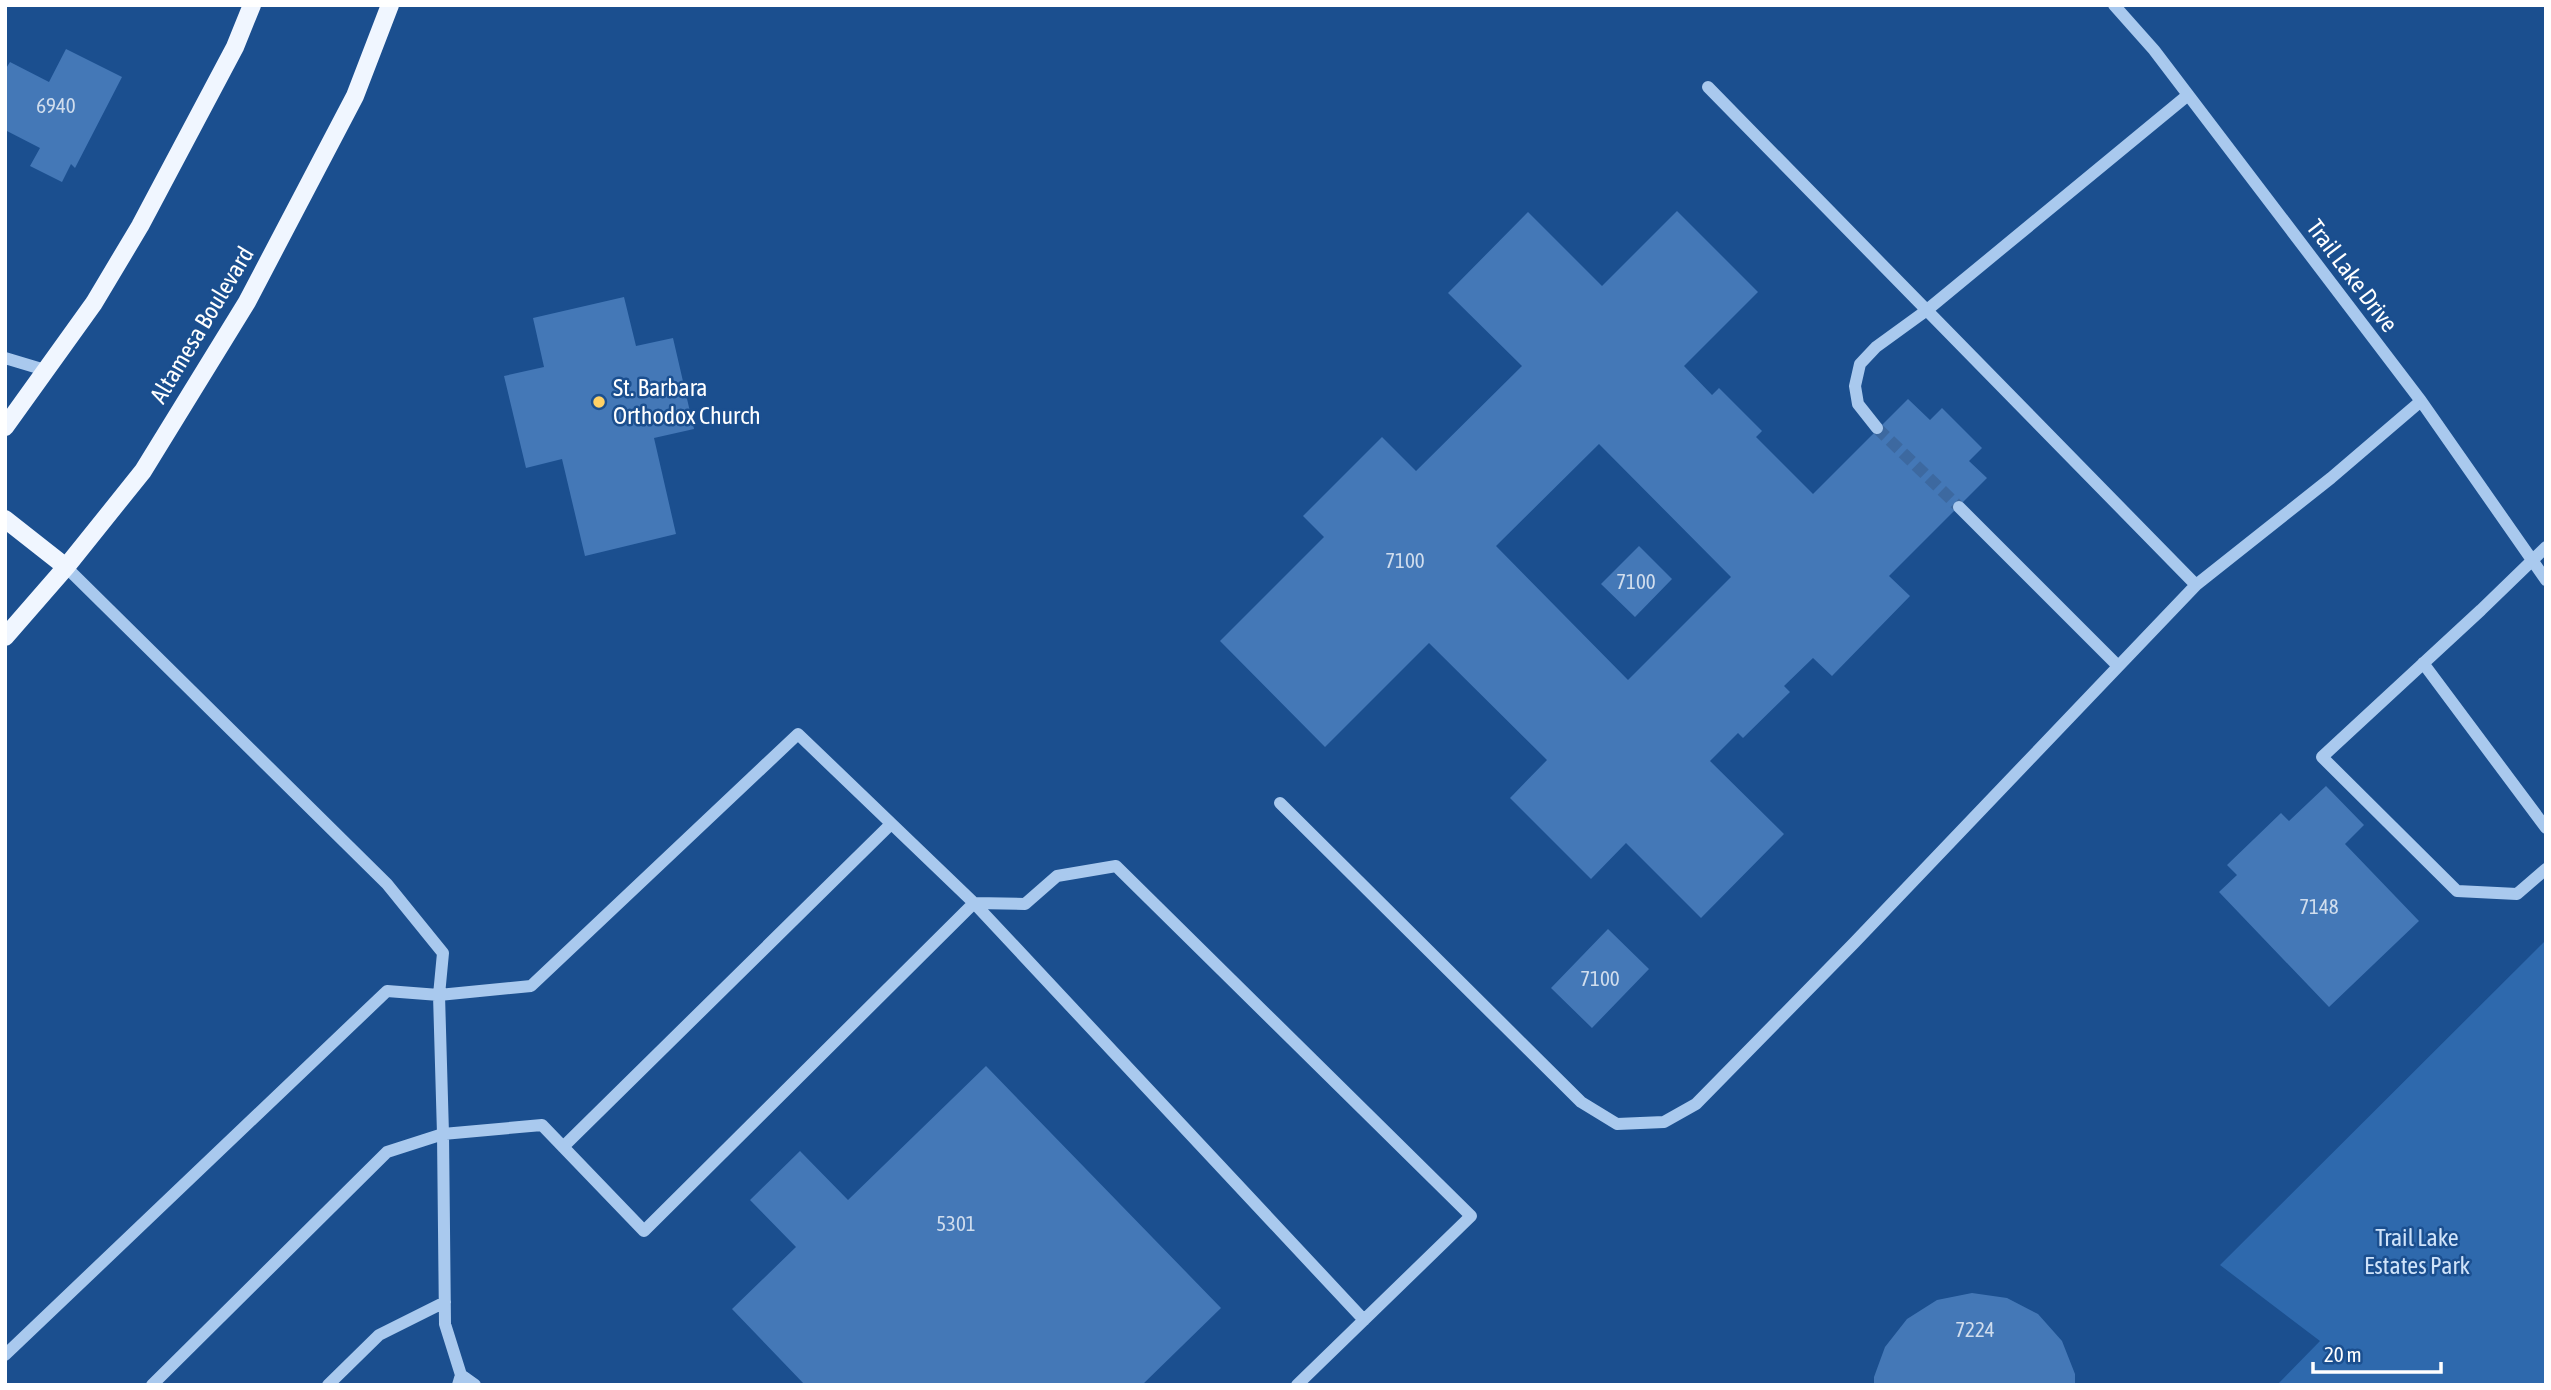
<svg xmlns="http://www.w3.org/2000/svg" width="2551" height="1390" viewBox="0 0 2551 1390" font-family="'Asap Condensed',sans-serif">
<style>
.green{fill:#2e69ad}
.building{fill:#4478b7;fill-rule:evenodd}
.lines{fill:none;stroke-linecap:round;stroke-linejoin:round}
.minor-tunnel{stroke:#3d69a0;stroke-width:12;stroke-dasharray:12 6;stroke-linecap:butt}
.minor{stroke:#a9c9ee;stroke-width:12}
.major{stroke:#f0f6ff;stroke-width:18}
.poi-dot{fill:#ffd166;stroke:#1b4f8f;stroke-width:2.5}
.labels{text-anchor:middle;stroke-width:5;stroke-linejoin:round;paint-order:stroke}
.number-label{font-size:21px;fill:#d0dded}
.street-label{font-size:24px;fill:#fff;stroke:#1b4f8f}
.poi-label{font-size:24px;fill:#fff;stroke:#1b4f8f;text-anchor:start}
.park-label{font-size:24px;fill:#cfe3fa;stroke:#1b4f8f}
</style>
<rect width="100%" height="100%" fill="#1b4f8f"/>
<path class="green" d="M2546,940V1385H2277L2320,1341L2220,1265Z"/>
<path class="building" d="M66,49L122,77L75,168L71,164L62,182L30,166L40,148L5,130V70L10,62L49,82Z
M1677,211L1758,292L1684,366L1712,395L1719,388L1762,431L1756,437L1813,494L1908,399L1930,420L1942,408L1982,448L1969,461L1987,478L1889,576L1910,596L1832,676L1813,658L1784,686L1790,692L1743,738L1738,733L1710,761L1784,834L1701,918L1626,843L1591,879L1510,798L1547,760L1429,643L1325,747L1220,641L1324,537L1303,516L1382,437L1416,471L1522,366L1448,293L1528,212L1602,286ZM1599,444L1731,577L1628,680L1496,546Z
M624,297L636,346L673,338L694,429L654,438L676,534L585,556L562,459L526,468L504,376L544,367L533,318Z
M1639,546L1672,579L1635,617L1601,584Z
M2326,786L2364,825L2345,844L2419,921L2329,1007L2219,892L2237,875L2227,865L2281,813L2289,821Z
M1608,929L1649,969L1592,1028L1551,988Z
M986,1066L1221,1308L1142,1385H805L732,1309L796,1247L750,1200L800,1151L848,1200Z
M1972,1293L2007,1298L2038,1314L2062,1341L2075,1374V1385H1874V1377L1885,1347L1907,1319L1937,1300Z"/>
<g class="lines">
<path class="minor-tunnel" d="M1877,428L1959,507"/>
<path class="minor" d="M2114,5L2154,50L2421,401L2546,580
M1708,87L2196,585L2331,478L2421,401
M5,358L45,370
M1877,428L1858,404L1855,386L1860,364L1876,347L1927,310L2188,95
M1959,507L2118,666
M2546,547L2481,610L2322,757L2457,891L2517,894L2546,869
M66,567L387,884L443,953L439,995L443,1134L445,1324L461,1375L458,1385
M2423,663L2546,828
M1280,803L1581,1102L1617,1124L1664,1122L1696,1104L1854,943L2196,585
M563,1147L891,824
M5,1355L387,991L439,995L531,986L798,734L974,903L1025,904L1057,876L1116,866L1471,1216L1297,1385
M461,1375L475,1385
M152,1385L387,1152L443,1134L542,1125L644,1231L974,903L1364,1320
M328,1385L379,1335L445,1302"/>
<path class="major" d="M5,427L94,303L140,226L235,47L252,5
M5,519L66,567
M5,637L66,567L143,471L247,302L355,96L390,5"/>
</g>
<circle class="poi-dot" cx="599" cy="402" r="7"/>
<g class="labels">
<g class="number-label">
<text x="56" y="113">6940</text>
<text x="1405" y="568">7100</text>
<text x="1636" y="589">7100</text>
<text x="2319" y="914">7148</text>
<text x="1600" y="986">7100</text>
<text x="956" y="1231">5301</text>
<text x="1975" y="1337">7224</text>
</g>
<g class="street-label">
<text transform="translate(2352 276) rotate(53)" y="8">Trail Lake Drive</text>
<text transform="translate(202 325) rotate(-59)" y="8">Altamesa Boulevard</text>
</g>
<g class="poi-label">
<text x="613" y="396">St. Barbara<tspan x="613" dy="28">Orthodox Church</tspan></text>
</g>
<g class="park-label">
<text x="2417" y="1246">Trail Lake<tspan x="2417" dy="28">Estates Park</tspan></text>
</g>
</g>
<rect width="2551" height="1390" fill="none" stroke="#ffffff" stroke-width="14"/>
<path d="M2313 1362v10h128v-10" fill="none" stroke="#ffffff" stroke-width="3.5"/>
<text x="2324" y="1362" font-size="21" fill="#ffffff" stroke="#1b4f8f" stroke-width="5" paint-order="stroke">20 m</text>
</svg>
